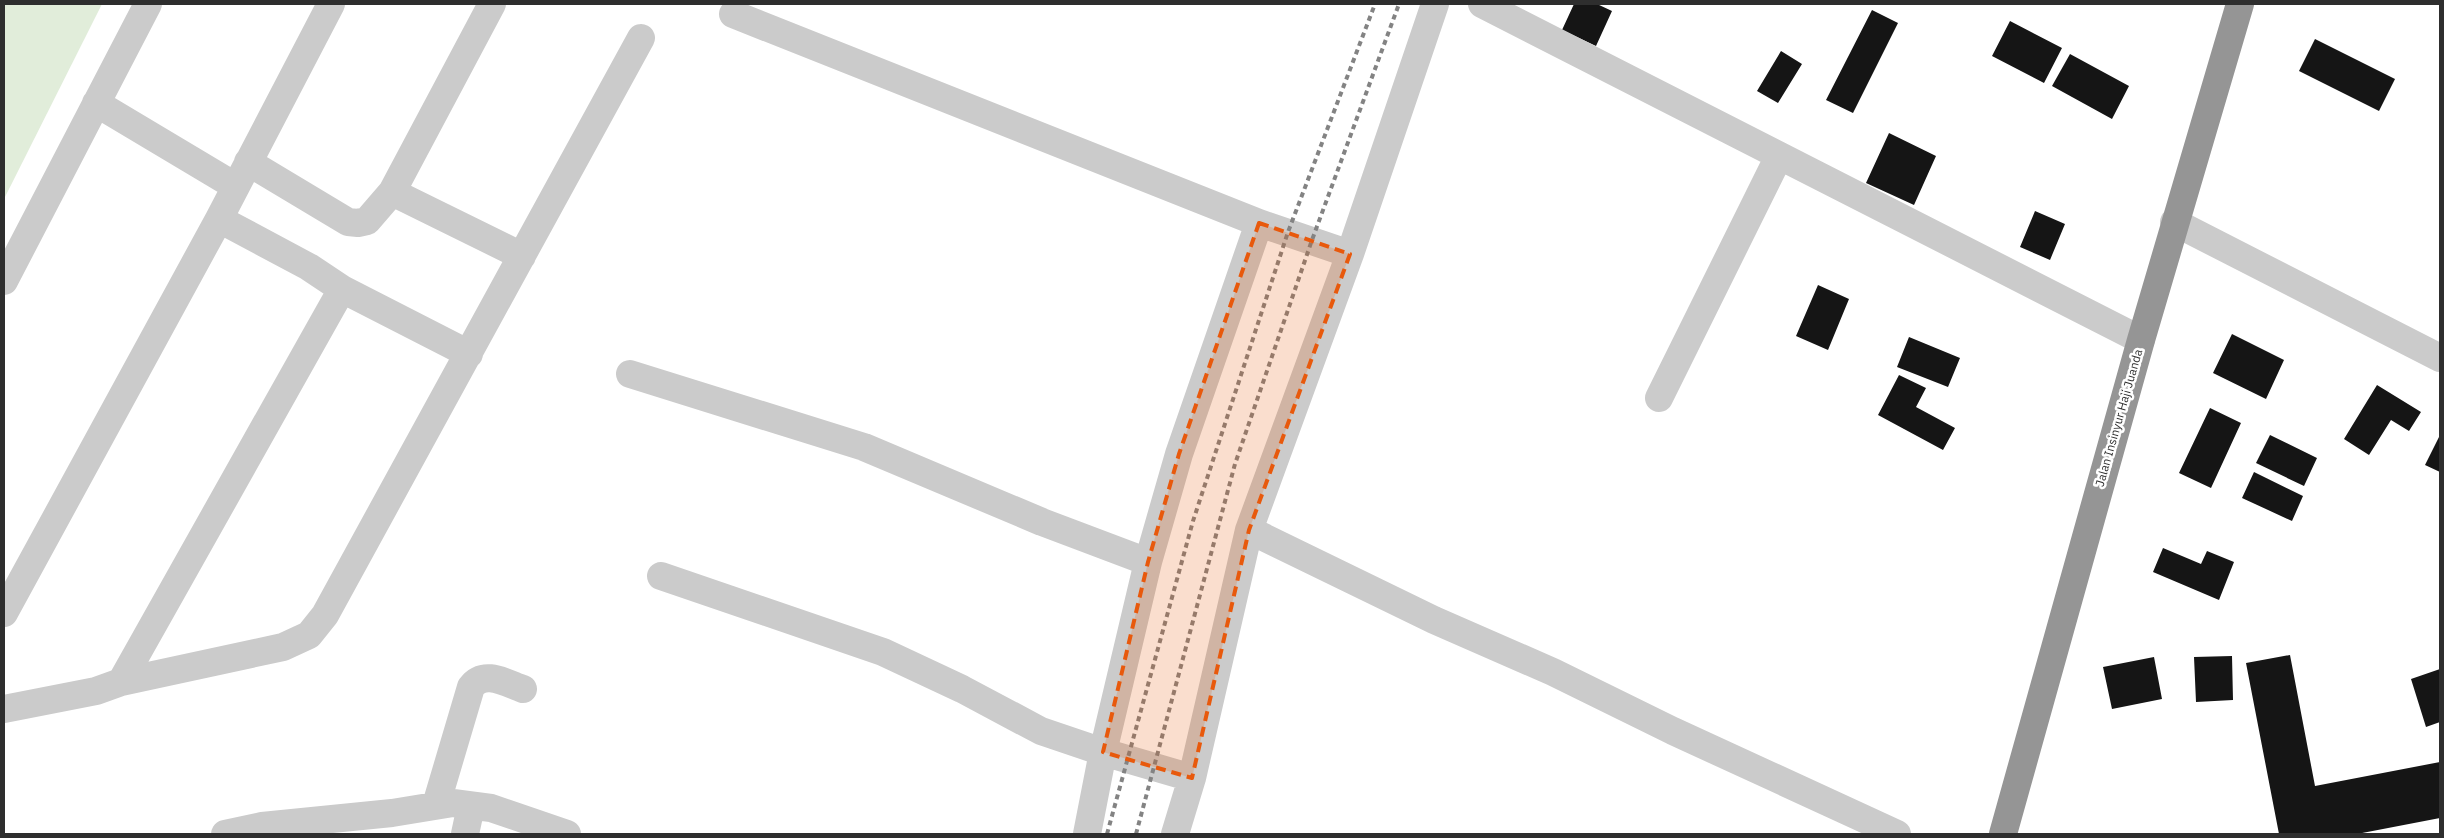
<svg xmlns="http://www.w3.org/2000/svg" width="2444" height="838" viewBox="0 0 2444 838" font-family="'IBM Plex Sans',sans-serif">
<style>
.green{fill:#e1edda}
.building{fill:#151515}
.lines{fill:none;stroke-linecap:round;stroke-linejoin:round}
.minor{stroke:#cbcbcb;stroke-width:28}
.highway{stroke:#959595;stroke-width:28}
.rail{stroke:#838383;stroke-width:4;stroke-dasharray:5 4;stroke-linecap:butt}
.marked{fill:#e8590c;fill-opacity:0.2;stroke:#e8590c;stroke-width:4;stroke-dasharray:10 6;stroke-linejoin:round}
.labels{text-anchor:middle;stroke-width:5;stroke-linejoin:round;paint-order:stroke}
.street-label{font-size:12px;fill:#2e2e2e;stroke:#fff}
</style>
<rect width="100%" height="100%" fill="#fff"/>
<path class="green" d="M4,4H102L4,199Z"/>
<path class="building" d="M1574,4H1597L1612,11L1596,46L1562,30Z
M1872,10L1898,23L1853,113L1826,100Z
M2010,21L2062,48L2044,83L1992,56Z
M2315,39L2395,79L2379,111L2299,71Z
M1781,51L1802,64L1778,103L1757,91Z
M2070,54L2129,86L2112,119L2052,86Z
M1889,133L1936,156L1914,205L1866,183Z
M2035,211L2065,224L2050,260L2020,247Z
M1818,285L1849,299L1828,350L1796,336Z
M2232,334L2284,360L2266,399L2213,373Z
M1909,337L1960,358L1948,387L1897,367Z
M1899,375L1926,388L1916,407L1955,428L1943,450L1878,415Z
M2377,385L2421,412L2409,431L2391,420L2369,455L2344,439Z
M2210,408L2241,423L2211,488L2179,473Z
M2270,435L2317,458L2304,486L2256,463Z
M2440,435V472L2425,465Z
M2254,472L2303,496L2292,521L2242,498Z
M2163,548L2201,564L2207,551L2234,562L2219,600L2153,572Z
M2290,655L2315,786L2440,762V818L2357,834H2279L2246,663Z
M2232,656L2233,700L2196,702L2194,657Z
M2154,657L2162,699L2112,709L2103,667Z
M2440,669V722L2426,727L2411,679Z"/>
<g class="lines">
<path class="minor" d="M1482,4L2141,340
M733,14L1259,223L1350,254
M96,103L235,186
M248,162L348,222L358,223L367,221L392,192L492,4
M392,192L522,256
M2174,222L2440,358
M4,281L148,4
M342,289L469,354
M630,374L864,447L1042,522L1148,562
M1659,398L1779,156
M1249,530L1434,620L1553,672L1673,731L1897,834
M661,576L883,652L962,689L1041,731L1103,752L1192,778
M4,613L219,219L331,4
M121,682L283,647L309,635L325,615L641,38
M4,709L96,691L121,682L342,289L309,267L219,219
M436,805L471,687C484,669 506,683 523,689
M225,834L262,826L392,813L453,803L491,808L567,834
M465,834L471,806
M1087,834L1103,752L1148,562L1179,454L1259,223
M1175,834L1192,778L1249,530L1350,254L1435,4"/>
<path class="highway" d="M2003,834L2141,340L2240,4"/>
<path class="rail" d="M1107,834L1193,521L1288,232L1375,4
M1136,834L1235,464L1312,240L1399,4"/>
</g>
<path class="marked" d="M1259,223L1350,254L1249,530L1192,778L1103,752L1148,562L1179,454Z"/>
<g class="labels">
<g class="street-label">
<text transform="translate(2119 418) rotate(-74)" y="4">Jalan Insinyur Haji Juanda</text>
</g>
</g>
<rect width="2444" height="838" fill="none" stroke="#2e2e2e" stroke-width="10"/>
</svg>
